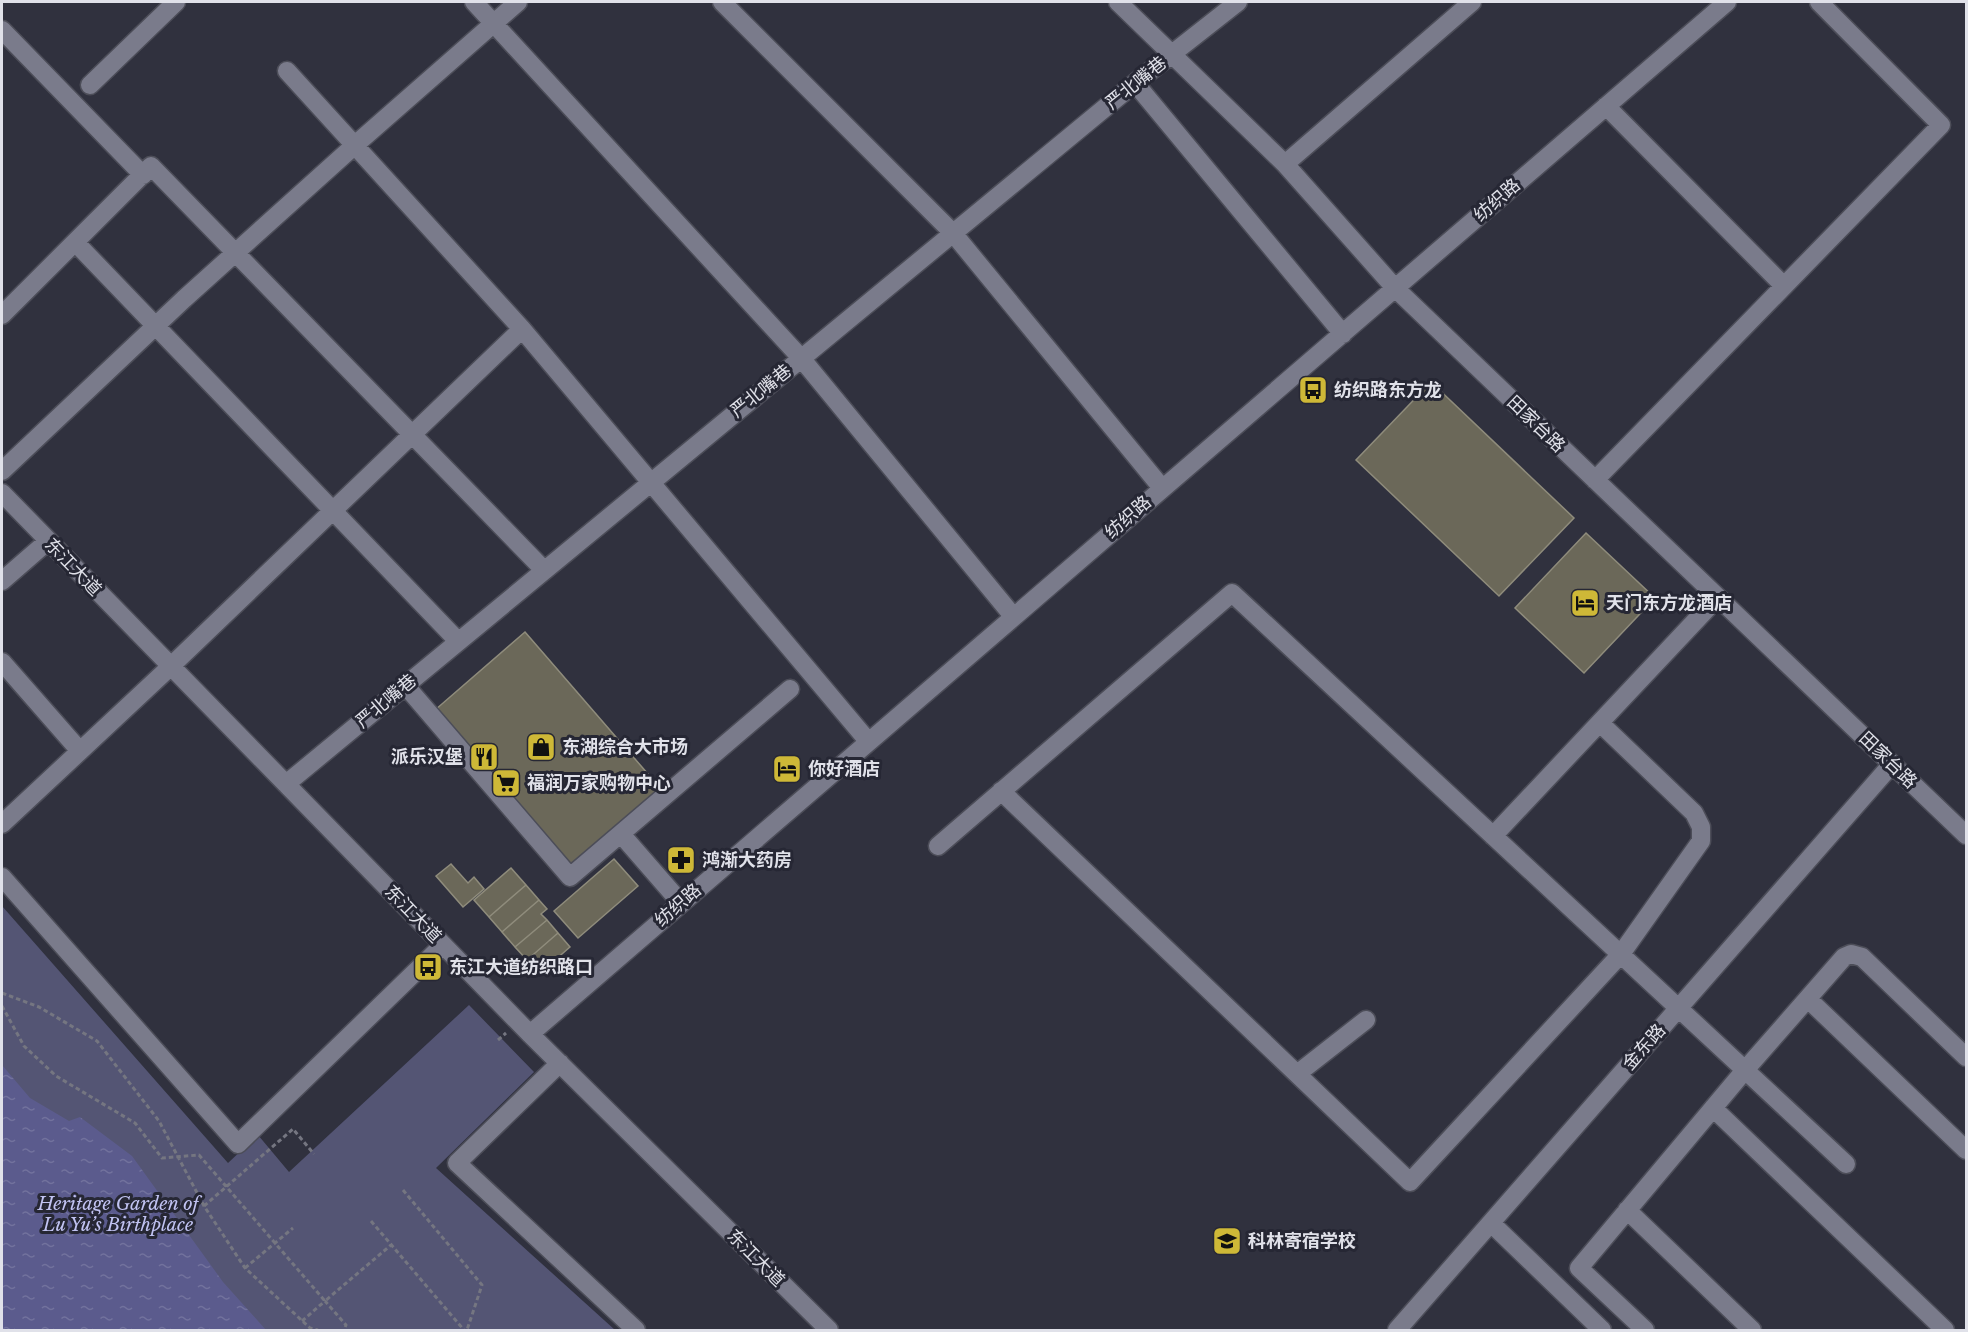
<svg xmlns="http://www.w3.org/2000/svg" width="1968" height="1332" viewBox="0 0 1968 1332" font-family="'Libre Baskerville','Noto Sans SC',serif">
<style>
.park{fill:#545574}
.water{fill:url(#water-ripples)}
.building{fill:#6b6859;stroke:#8f8c7c;stroke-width:1.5}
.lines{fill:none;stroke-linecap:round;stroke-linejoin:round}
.minor-casing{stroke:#4c4d58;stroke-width:21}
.path{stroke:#757681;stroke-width:3;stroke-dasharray:4.5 3;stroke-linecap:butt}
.minor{stroke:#7a7b8b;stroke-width:18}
.labels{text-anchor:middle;stroke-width:6;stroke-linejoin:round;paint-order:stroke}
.street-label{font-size:18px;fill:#e0e1e9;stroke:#262734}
.poi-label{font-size:18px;font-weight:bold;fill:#e0e1e9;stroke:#262734;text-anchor:start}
.park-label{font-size:18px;font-style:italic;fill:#c1c3f2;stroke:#262734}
</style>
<defs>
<pattern id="water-ripples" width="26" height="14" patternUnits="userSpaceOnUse" patternTransform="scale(1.5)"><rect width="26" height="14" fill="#5b5b8d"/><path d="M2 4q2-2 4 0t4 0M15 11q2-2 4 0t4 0" fill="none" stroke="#72729d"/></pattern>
</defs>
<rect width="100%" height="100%" fill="#30313e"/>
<path class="park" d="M2,906L228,1163L258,1135L289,1172L469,1005L534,1072L436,1168L615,1330H2Z"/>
<path class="water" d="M2,1065L30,1098L69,1121L80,1117L132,1156L223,1282L266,1330H2Z"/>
<path class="building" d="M1431,382L1574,518L1499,596L1356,460Z
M1586,533L1655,598L1584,673L1515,608Z
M525,632L661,789L571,867L435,710Z
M614,859L638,886L578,938L554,911Z
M451,864L468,883L474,877L484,889L463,907L436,876Z
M511,868L526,885L489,917L474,900Z
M526,885L539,900L502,932L489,917Z
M539,900L547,909L541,914L547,920L515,947L502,932Z
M547,920L558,933L527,960L515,947Z
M558,933L570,947L539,974L527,960Z"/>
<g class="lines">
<g class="minor-casing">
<path id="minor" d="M474,2L801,358L1013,616
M722,2L953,233L1162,488
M1118,2L1285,164L1395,288L1966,835
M2,30L143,175
M287,71L522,329
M1135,83L1343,334
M90,85L176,2
M1606,106L1783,285
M1285,164L1472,2
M75,242L458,641
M2,315L151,166L544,570
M2,471L184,299L355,145L518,2
M1595,480L1941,125L1819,2
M2,493L530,1034L829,1330
M2,581L48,541
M2,662L80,751
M405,685L570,877L790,689
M286,784L1135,83L1238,2
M1001,791L1410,1182L1621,954L1701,841V827L1694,813L1600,723
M2,824L170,667L522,329L868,741
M621,834L681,903
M1493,836L1717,598
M938,846L1232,593L1745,1070L1579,1268L1645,1330
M2,877L238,1144L443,945
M1808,999L1966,1150
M530,1034L1727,2
M560,1063L457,1163L636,1330
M1297,1074L1366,1020
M1713,1108L1945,1330
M1846,1164L1745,1070L1844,957L1851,954L1862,957L1966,1057
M1627,1210L1752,1330
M1491,1223L1602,1330
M1397,1330L1892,764"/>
</g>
<path class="path" d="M2,993L39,1007L97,1041L159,1121L204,1206L245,1268L310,1328L318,1330
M2,1006L24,1046L56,1076L135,1123L162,1158L199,1155L325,1301L391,1245
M498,1040L506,1033
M403,1190L482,1285L467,1330
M204,1206L293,1129L314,1154
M371,1221L464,1330
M245,1268L293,1228
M302,1321L325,1301L346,1325L344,1330"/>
<use href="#minor" class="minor"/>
</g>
<defs>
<g id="bus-square" transform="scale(1.5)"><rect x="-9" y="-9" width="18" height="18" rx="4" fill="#ceb837" stroke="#262734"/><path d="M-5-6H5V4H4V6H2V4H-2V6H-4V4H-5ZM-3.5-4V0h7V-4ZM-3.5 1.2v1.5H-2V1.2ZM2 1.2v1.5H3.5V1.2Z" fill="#111"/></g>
<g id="hotel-square" transform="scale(1.5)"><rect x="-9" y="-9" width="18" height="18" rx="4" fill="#ceb837" stroke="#262734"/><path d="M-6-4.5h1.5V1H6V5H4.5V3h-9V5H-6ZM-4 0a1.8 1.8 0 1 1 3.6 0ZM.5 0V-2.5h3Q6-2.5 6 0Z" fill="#111"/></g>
<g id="shop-square" transform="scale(1.5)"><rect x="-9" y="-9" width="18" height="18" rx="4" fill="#ceb837" stroke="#262734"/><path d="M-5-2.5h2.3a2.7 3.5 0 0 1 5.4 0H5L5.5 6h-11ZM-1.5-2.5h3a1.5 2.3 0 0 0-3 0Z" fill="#111"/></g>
<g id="restaurant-square" transform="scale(1.5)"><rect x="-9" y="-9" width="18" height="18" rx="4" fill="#ceb837" stroke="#262734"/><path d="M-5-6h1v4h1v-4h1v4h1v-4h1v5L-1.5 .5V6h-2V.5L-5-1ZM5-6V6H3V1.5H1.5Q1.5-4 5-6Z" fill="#111"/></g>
<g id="supermarket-square" transform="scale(1.5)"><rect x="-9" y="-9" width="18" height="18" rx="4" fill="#ceb837" stroke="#262734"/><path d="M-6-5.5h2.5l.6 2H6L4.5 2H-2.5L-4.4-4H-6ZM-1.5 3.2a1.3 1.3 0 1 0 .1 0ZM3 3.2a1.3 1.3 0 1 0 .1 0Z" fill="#111"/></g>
<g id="pharmacy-square" transform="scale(1.5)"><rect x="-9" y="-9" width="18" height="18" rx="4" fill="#ceb837" stroke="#262734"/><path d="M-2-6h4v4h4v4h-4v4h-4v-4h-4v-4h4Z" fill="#111"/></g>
<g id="school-square" transform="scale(1.5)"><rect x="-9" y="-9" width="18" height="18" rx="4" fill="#ceb837" stroke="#262734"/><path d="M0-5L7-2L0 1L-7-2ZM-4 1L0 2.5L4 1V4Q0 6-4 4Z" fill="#111"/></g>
</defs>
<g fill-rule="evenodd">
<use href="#bus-square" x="1313" y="390"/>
<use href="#hotel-square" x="1585" y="603"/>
<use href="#shop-square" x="541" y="747"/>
<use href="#restaurant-square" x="484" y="757"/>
<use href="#hotel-square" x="787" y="769"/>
<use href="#supermarket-square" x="506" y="783"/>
<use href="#pharmacy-square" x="681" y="860"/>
<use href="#bus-square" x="428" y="967"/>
<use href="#school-square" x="1227" y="1241"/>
</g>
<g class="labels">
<g class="street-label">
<text transform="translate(1136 83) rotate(-39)" y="6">严北嘴巷</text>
<text transform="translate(1497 200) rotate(-41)" y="6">纺织路</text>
<text transform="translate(761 391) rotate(-39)" y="6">严北嘴巷</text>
<text transform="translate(1536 424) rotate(44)" y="6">田家台路</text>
<text transform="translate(1128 517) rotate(-41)" y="6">纺织路</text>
<text transform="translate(73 567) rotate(46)" y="6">东江大道</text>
<text transform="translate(386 701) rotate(-40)" y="6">严北嘴巷</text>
<text transform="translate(1888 760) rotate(44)" y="6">田家台路</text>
<text transform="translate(678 905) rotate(-41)" y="6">纺织路</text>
<text transform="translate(413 914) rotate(46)" y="6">东江大道</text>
<text transform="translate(1644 1047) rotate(-49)" y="6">金东路</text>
<text transform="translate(756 1258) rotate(45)" y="6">东江大道</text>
</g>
<g class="poi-label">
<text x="1334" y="396">纺织路东方龙</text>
<text x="1606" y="609">天门东方龙酒店</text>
<text x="562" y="753">东湖综合大市场</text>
<text x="463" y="763" text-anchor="end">派乐汉堡</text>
<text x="808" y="775">你好酒店</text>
<text x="527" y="789">福润万家购物中心</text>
<text x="702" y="866">鸿渐大药房</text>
<text x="449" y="973">东江大道纺织路口</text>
<text x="1248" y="1247">科林寄宿学校</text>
</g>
<g class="park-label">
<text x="118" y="1210">Heritage Garden of<tspan x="118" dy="21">Lu Yu’s Birthplace</tspan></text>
</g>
</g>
<rect width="1968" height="1332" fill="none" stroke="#e0e1e9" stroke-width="6"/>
</svg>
